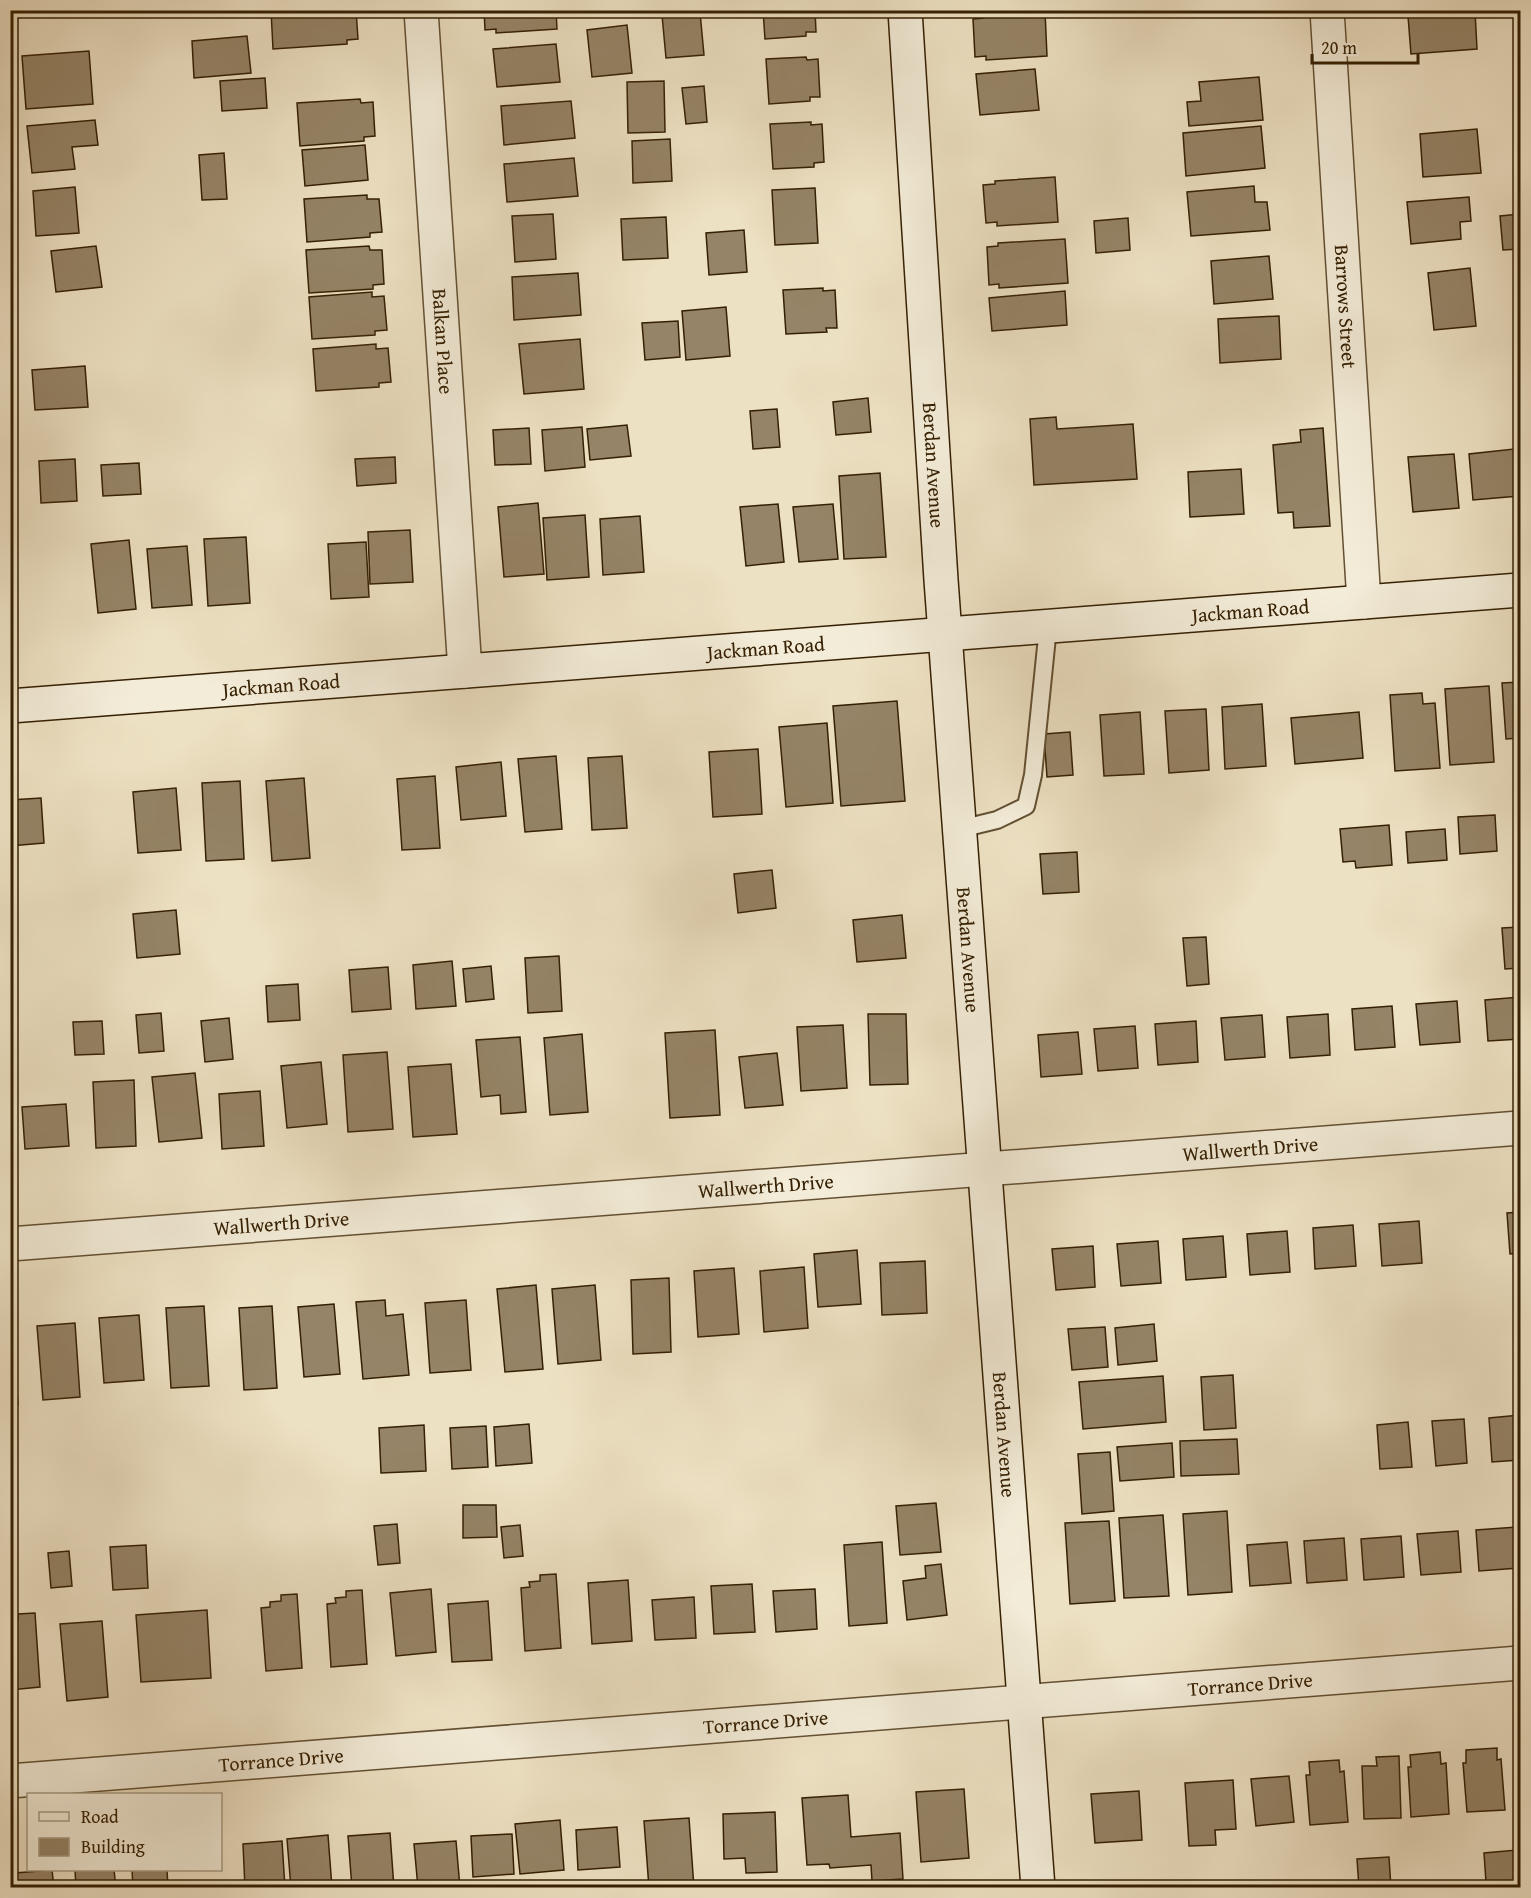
<svg xmlns="http://www.w3.org/2000/svg" width="1531" height="1898" viewBox="0 0 1531 1898" font-family="'Gentium Book Plus',serif">
<style>
.building{fill:#958467;stroke:#352003;stroke-width:1.5}
.lines{fill:none;stroke-linecap:round;stroke-linejoin:round}
.lane-casing{stroke:#635033;stroke-width:20}
.street-casing{stroke:#635033;stroke-width:36}
.secondary-casing{stroke:#352003;stroke-width:36}
.lane{stroke:#f3ecd8;stroke-width:16}
.street{stroke:#f3ecd8;stroke-width:33}
.secondary{stroke:#f3ecd8;stroke-width:33}
.labels{text-anchor:middle;stroke-width:5;stroke-linejoin:round;paint-order:stroke}
.street-label{font-size:20px;fill:#352003;stroke:#f3ecd8}
</style>
<rect width="100%" height="100%" fill="#ede1c3"/>
<filter id="stains"><feTurbulence type="fractalNoise" baseFrequency=".00333" numOctaves="4"/><feColorMatrix values="0 0 0 0 .2 0 0 0 0 .09 0 0 0 0 .02 0 0 0 .5 -.17"/></filter>
<radialGradient id="worn" r=".72"><stop offset=".6" stop-color="#630" stop-opacity="0"/><stop offset="1" stop-color="#630" stop-opacity=".3"/></radialGradient>
<path class="building" d="M23,10H84V12L24,16Z
M271,10H356L358,39L347,40V44L273,49Z
M484,10H556L557,29L496,33V29L485,30Z
M763,10H815L816,32H806V36L765,39Z
M1201,10H1245V12L1202,16Z
M1045,11L1047,56L986,60V56L975,57L973,19L984,18V15Z
M1475,11L1477,49L1411,54L1408,16Z
M700,12L704,55L666,58L662,15Z
M627,25L632,73L592,77L587,30Z
M247,36L251,73L194,78L192,41Z
M556,44L560,82L497,87L493,49Z
M89,51L93,104L26,109L22,56Z
M806,57L807,60L818,59L820,97H810V101L769,104L766,59Z
M1035,69L1039,110L980,115L976,74Z
M1259,77L1263,120L1189,126L1187,102L1201,101L1199,82Z
M265,78L267,108L222,111L220,81Z
M664,81L665,132L628,133L627,82Z
M704,86L707,122L686,124L682,88Z
M360,99L361,103L373,102L375,136L364,137V141L300,146L297,103Z
M571,101L575,138L504,145L501,106Z
M95,120L98,145L72,147L75,169L32,173L27,126Z
M811,122V125L822,124L824,162L814,163V167L773,169L770,124Z
M1261,126L1265,168L1186,176L1183,133Z
M1477,129L1481,173L1423,177L1420,134Z
M670,139L672,181L633,183L632,141Z
M365,145L368,180L305,186L302,150Z
M224,153L227,199L202,200L199,155Z
M574,158L578,196L507,202L504,164Z
M1055,177L1058,222L997,226V222L986,223L983,185L995,184V181Z
M1254,186L1255,202H1267L1270,230L1191,236L1187,192Z
M75,187L79,233L36,236L33,191Z
M815,188L818,243L775,245L772,190Z
M367,195V199H379L382,232L370,233V237L307,242L304,199Z
M1469,197L1471,221L1460,222L1461,239L1411,244L1407,202Z
M553,214L556,259L515,262L512,216Z
M1520,214V249L1503,250L1500,216Z
M666,217L668,258L623,260L621,219Z
M1128,218L1130,250L1096,253L1094,221Z
M744,230L747,272L709,275L706,233Z
M1065,239L1068,283L999,288V284L989,285L987,247L998,246V243Z
M96,246L102,287L56,292L51,251Z
M369,246L370,250H382L384,284L373,285V289L309,293L306,250Z
M1269,256L1273,299L1214,304L1211,261Z
M1470,268L1476,326L1434,330L1428,273Z
M578,273L581,315L514,320L512,277Z
M823,288V291L835,290L837,328H826L827,332L786,334L783,290Z
M1065,291L1067,325L992,331L989,298Z
M372,292V297L384,296L387,330L375,331V335L312,339L309,297Z
M1517,303H1520V333H1519Z
M726,307L730,356L686,360L682,311Z
M1279,316L1281,359L1220,363L1218,319Z
M678,321L680,357L645,360L642,323Z
M580,339L584,389L524,394L519,344Z
M376,344V349L388,348L391,382L379,383V387L316,391L313,349Z
M85,366L88,407L35,410L32,370Z
M868,398L871,432L836,435L833,402Z
M777,409L780,447L753,449L750,411Z
M1056,417L1057,429L1133,424L1137,479L1034,485L1030,419Z
M627,425L631,456L590,460L587,429Z
M582,427L585,467L545,471L542,430Z
M529,428L531,464L495,465L493,430Z
M1323,428L1330,526L1294,528L1293,512L1278,513L1273,445L1301,442L1300,430Z
M1514,449L1519,496L1473,500L1469,454Z
M1454,454L1459,508L1413,512L1408,457Z
M395,457L396,483L357,486L355,459Z
M75,459L77,501L41,503L39,461Z
M139,463L141,494L103,496L101,465Z
M1241,469L1244,514L1190,517L1188,472Z
M880,473L886,557L844,559L839,476Z
M538,503L544,574L504,577L498,507Z
M778,504L784,562L746,566L740,507Z
M833,504L838,559L799,562L793,507Z
M585,515L589,577L547,580L543,518Z
M640,516L644,572L603,575L600,519Z
M410,530L413,582L370,584L368,532Z
M246,537L250,603L208,606L204,539Z
M129,540L136,609L98,613L91,544Z
M366,542L369,597L331,599L328,544Z
M187,546L192,605L152,608L147,549Z
M1520,682V738L1506,739L1502,683Z
M1489,686L1494,762L1450,765L1445,689Z
M1422,693L1423,704L1435,703L1440,768L1395,771L1390,695Z
M897,701L905,801L841,806L833,706Z
M1262,704L1266,766L1225,769L1222,707Z
M1206,709L1209,770L1169,773L1165,711Z
M1140,712L1144,774L1104,776L1100,715Z
M1359,712L1363,758L1295,764L1291,718Z
M827,723L833,803L786,807L779,727Z
M1070,732L1073,775L1047,777L1044,734Z
M758,749L762,814L713,817L709,752Z
M556,756L562,829L525,832L518,759Z
M622,756L627,828L592,830L588,758Z
M501,762L506,816L461,820L456,767Z
M435,776L440,848L402,850L397,779Z
M304,778L310,858L272,861L266,781Z
M240,781L244,859L206,861L202,783Z
M176,788L181,850L138,853L133,792Z
M41,798L44,843L10,846V800Z
M1495,815L1497,851L1460,854L1458,817Z
M1389,825L1392,865L1356,868L1355,861L1343,862L1340,829Z
M1445,829L1447,860L1408,863L1406,832Z
M1077,852L1079,892L1043,894L1040,854Z
M772,870L776,908L738,913L734,874Z
M176,910L180,954L137,958L133,914Z
M902,915L906,958L857,962L853,920Z
M1520,927V968L1505,969L1502,928Z
M1206,937L1209,984L1187,986L1183,938Z
M559,956L562,1011L528,1013L525,958Z
M452,961L456,1006L416,1009L413,965Z
M491,966L494,999L466,1002L463,969Z
M388,967L391,1009L352,1012L349,970Z
M298,984L300,1020L268,1022L266,986Z
M1520,997V1039L1488,1041L1485,1000Z
M1457,1001L1460,1042L1420,1045L1416,1004Z
M1392,1006L1395,1047L1355,1050L1352,1009Z
M161,1013L164,1051L139,1053L136,1015Z
M868,1014H906L908,1084L870,1085Z
M1328,1014L1330,1055L1290,1058L1287,1017Z
M1262,1015L1265,1057L1225,1060L1221,1018Z
M229,1018L233,1059L205,1062L201,1021Z
M102,1021L104,1054L75,1055L73,1022Z
M1196,1021L1198,1062L1158,1065L1155,1024Z
M843,1025L847,1088L801,1091L797,1027Z
M1135,1026L1138,1068L1098,1071L1094,1029Z
M715,1030L720,1115L670,1118L665,1033Z
M1078,1032L1082,1074L1041,1077L1038,1035Z
M582,1034L588,1112L550,1115L544,1038Z
M520,1037L526,1112L501,1114L500,1095L481,1097L476,1040Z
M387,1052L393,1129L348,1132L343,1055Z
M777,1053L783,1105L745,1108L739,1057Z
M321,1062L327,1124L287,1128L281,1066Z
M451,1064L457,1134L413,1137L408,1067Z
M195,1073L202,1138L159,1142L152,1077Z
M134,1080L136,1146L96,1148L93,1082Z
M260,1091L264,1146L222,1149L219,1094Z
M66,1104L69,1146L25,1149L22,1107Z
M1520,1212V1253L1510,1254L1507,1213Z
M1419,1221L1422,1263L1382,1266L1379,1224Z
M1353,1225L1356,1266L1315,1269L1313,1228Z
M1287,1231L1290,1272L1250,1275L1247,1234Z
M1223,1236L1226,1277L1186,1280L1183,1239Z
M1158,1241L1161,1283L1121,1286L1117,1244Z
M1093,1246L1095,1287L1056,1290L1052,1249Z
M857,1250L861,1304L818,1307L814,1254Z
M925,1261L927,1313L882,1315L880,1263Z
M804,1267L808,1328L764,1332L760,1271Z
M734,1268L739,1334L698,1337L694,1271Z
M669,1278L671,1352L633,1354L631,1280Z
M536,1285L543,1369L505,1372L497,1289Z
M595,1285L601,1360L558,1364L552,1289Z
M385,1300L386,1316L403,1314L409,1375L363,1379L356,1302Z
M466,1300L471,1370L430,1373L425,1303Z
M334,1304L340,1374L304,1377L298,1307Z
M204,1306L209,1386L171,1388L166,1308Z
M272,1306L277,1388L244,1390L239,1308Z
M139,1315L144,1380L104,1383L99,1318Z
M75,1323L80,1397L43,1400L37,1326Z
M1154,1324L1157,1361L1118,1365L1115,1328Z
M1105,1327L1108,1367L1072,1370L1068,1329Z
M10,1351H14L18,1405H10Z
M1233,1375L1236,1428L1204,1430L1201,1377Z
M1163,1376L1166,1422L1083,1429L1079,1382Z
M1520,1415V1460L1492,1462L1489,1418Z
M1464,1419L1467,1463L1436,1466L1432,1421Z
M1408,1422L1412,1467L1380,1469L1377,1425Z
M529,1424L532,1463L496,1466L494,1427Z
M424,1425L426,1471L381,1473L379,1428Z
M486,1426L488,1467L452,1469L450,1428Z
M1237,1439L1239,1474L1181,1476L1180,1441Z
M1172,1443L1174,1477L1120,1481L1117,1447Z
M1110,1452L1114,1511L1082,1514L1078,1454Z
M936,1503L941,1552L900,1555L896,1506Z
M463,1505H496L497,1537L463,1538Z
M1227,1511L1232,1592L1188,1595L1183,1514Z
M1163,1515L1169,1596L1124,1598L1119,1518Z
M1109,1521L1115,1601L1070,1604L1065,1523Z
M397,1524L400,1563L378,1565L374,1526Z
M520,1525L523,1556L504,1558L501,1527Z
M1517,1527L1519,1568L1479,1571L1476,1530Z
M1458,1531L1461,1572L1421,1575L1417,1534Z
M1401,1536L1404,1577L1364,1580L1361,1539Z
M1344,1538L1347,1580L1307,1583L1304,1541Z
M882,1542L887,1623L849,1626L844,1545Z
M1287,1542L1291,1583L1250,1586L1247,1545Z
M146,1545L148,1588L113,1590L110,1547Z
M69,1551L72,1586L51,1588L48,1553Z
M941,1564L947,1615L907,1620L903,1581L926,1578L925,1566Z
M556,1574L561,1648L525,1651L521,1588L530,1587L529,1582L540,1581V1575Z
M628,1580L632,1641L592,1644L588,1583Z
M752,1584L755,1632L714,1634L711,1586Z
M431,1589L436,1652L396,1656L390,1593Z
M815,1589L817,1629L776,1632L773,1591Z
M362,1590L367,1664L331,1667L327,1604L336,1603L335,1598L346,1597V1591Z
M297,1594L302,1668L266,1671L261,1608L270,1607V1602L281,1601V1595Z
M694,1597L696,1638L655,1640L652,1600Z
M488,1601L492,1660L452,1662L448,1604Z
M207,1610L211,1678L141,1682L136,1615Z
M35,1613L40,1687L10,1690V1621L18,1620V1614Z
M102,1621L108,1697L67,1701L60,1624Z
M1497,1748V1760L1501,1759L1505,1810L1467,1812L1463,1763H1466V1750Z
M1440,1752L1441,1764L1446,1763L1449,1814L1411,1817L1408,1767H1411L1410,1755Z
M1399,1756L1401,1818L1364,1819L1362,1766H1377L1376,1757Z
M1339,1760L1340,1772L1344,1771L1348,1822L1310,1825L1306,1775H1310L1309,1762Z
M1289,1776L1294,1822L1256,1826L1251,1779Z
M1233,1780L1236,1829L1215,1830L1216,1845L1189,1846L1185,1783Z
M964,1789L969,1858L921,1862L916,1792Z
M1139,1791L1142,1840L1095,1843L1091,1794Z
M848,1795L851,1837L900,1833L903,1879L872,1881L871,1865L830,1868L829,1864L807,1865L802,1798Z
M775,1812L777,1872L746,1873L745,1858L724,1859L723,1814Z
M689,1818L694,1888H649L644,1821Z
M560,1820L564,1870L520,1874L515,1824Z
M617,1827L620,1867L578,1870L576,1830Z
M390,1833L394,1888H352L348,1836Z
M512,1834L514,1874L473,1877L471,1836Z
M328,1835L332,1888H291L287,1839Z
M282,1841L285,1888H245L243,1844Z
M456,1841L460,1888H418L414,1844Z
M1517,1850L1519,1880L1486,1882L1484,1853Z
M1389,1857L1391,1888H1359L1357,1859Z
M52,1870L54,1888H17L15,1873Z
M75,1870H114L116,1888H76Z
M132,1870H167L168,1888H133Z"/>
<g class="lines">
<g class="lane-casing">
<path id="lane" d="M960,829L997,820L1026,806L1033,775L1048,627"/>
</g>
<g class="street-casing">
<g id="street">
<path id="s1" d="M421,10L465,671"/>
<path id="s2" d="M1327,10L1364,602"/>
<path id="s3" d="M10,1244L1520,1128"/>
<path id="s4" d="M10,1781L1520,1663"/>
</g>
</g>
<g class="secondary-casing">
<g id="secondary">
<path id="s5" d="M905,10L941,580L1038,1888"/>
<path id="s6" d="M10,706L1520,590"/>
</g>
</g>
<use href="#lane" class="lane"/>
<use href="#street" class="street"/>
<use href="#secondary" class="secondary"/>
</g>
<g class="labels">
<g class="street-label">
<text dy="7" stroke="none"><textPath href="#s2" startOffset="297">Barrows Street</textPath></text>
<text dy="7" stroke="none"><textPath href="#s1" startOffset="332">Balkan Place</textPath></text>
<text dy="7" stroke="none"><textPath href="#s5" startOffset="456">Berdan Avenue</textPath></text>
<text dy="7" stroke="none"><textPath href="#s6" startOffset="1244">Jackman Road</textPath></text>
<text dy="7" stroke="none"><textPath href="#s6" startOffset="758">Jackman Road</textPath></text>
<text dy="7" stroke="none"><textPath href="#s6" startOffset="272">Jackman Road</textPath></text>
<text dy="7" stroke="none"><textPath href="#s5" startOffset="942">Berdan Avenue</textPath></text>
<text dy="7" stroke="none"><textPath href="#s3" startOffset="1244">Wallwerth Drive</textPath></text>
<text dy="7" stroke="none"><textPath href="#s3" startOffset="758">Wallwerth Drive</textPath></text>
<text dy="7" stroke="none"><textPath href="#s3" startOffset="272">Wallwerth Drive</textPath></text>
<text dy="7" stroke="none"><textPath href="#s5" startOffset="1428">Berdan Avenue</textPath></text>
<text dy="7" stroke="none"><textPath href="#s4" startOffset="1244">Torrance Drive</textPath></text>
<text dy="7" stroke="none"><textPath href="#s4" startOffset="758">Torrance Drive</textPath></text>
<text dy="7" stroke="none"><textPath href="#s4" startOffset="272">Torrance Drive</textPath></text>
</g>
</g>
<rect width="1531" height="1898" fill="none" stroke="#ede1c3" stroke-width="36"/>
<rect x="12" y="12" width="1507" height="1874" fill="none" stroke="#352003" stroke-width="3"/>
<rect x="18" y="18" width="1495" height="1862" fill="none" stroke="#352003" stroke-width="1.5"/>
<rect x="27" y="1793" width="195" height="78" fill="#f3ecd8" stroke="#a79a83" stroke-width="1.5"/>
<rect x="39" y="1812" width="30" height="9" fill="#f3ecd8" stroke="#a79a83" stroke-width="1.5"/>
<text x="81" y="1823" font-size="18" fill="#352003">Road</text>
<rect x="39" y="1838" width="30" height="18" fill="#958467" stroke="#a79a83" stroke-width="1.5"/>
<text x="81" y="1853" font-size="18" fill="#352003">Building</text>
<path d="M1312 54v9h106v-9" fill="none" stroke="#352003" stroke-width="3"/>
<text x="1321" y="54" font-size="18" fill="#352003" stroke="#f3ecd8" stroke-width="4.5" paint-order="stroke">20 m</text>
<rect width="100%" height="100%" filter="url(#stains)"/>
<rect width="100%" height="100%" fill="url(#worn)"/>
</svg>
